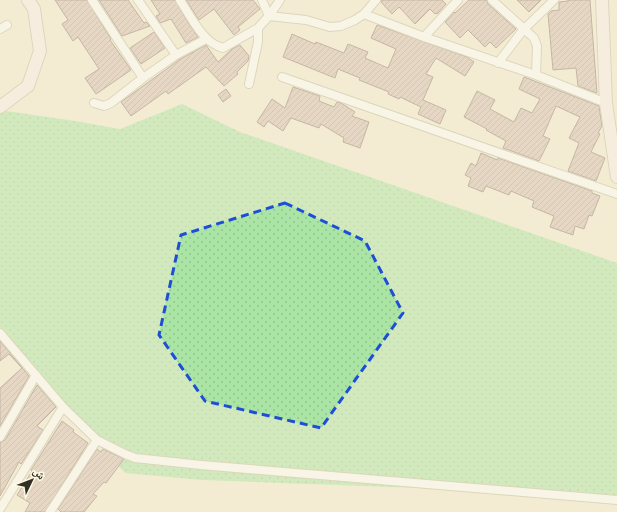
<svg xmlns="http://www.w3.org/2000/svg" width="617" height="512" viewBox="0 0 617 512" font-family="'Nunito Sans','Noto Naskh Arabic',sans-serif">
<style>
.park{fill:url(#park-dots)}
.building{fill:url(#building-hatch);stroke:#8e746c}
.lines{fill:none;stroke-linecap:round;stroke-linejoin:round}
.street-casing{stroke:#c2bba3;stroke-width:10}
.secondary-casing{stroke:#c2bba3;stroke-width:14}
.street{stroke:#fff;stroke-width:8}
.secondary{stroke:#fdedef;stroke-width:12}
.marked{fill:none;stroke:#1d4ed8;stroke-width:3;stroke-dasharray:8 5;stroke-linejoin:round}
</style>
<defs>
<pattern id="park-dots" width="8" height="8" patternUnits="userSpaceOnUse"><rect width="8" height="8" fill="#aae5a5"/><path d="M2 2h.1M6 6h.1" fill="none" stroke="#93c58e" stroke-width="1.8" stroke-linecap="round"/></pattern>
<pattern id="building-hatch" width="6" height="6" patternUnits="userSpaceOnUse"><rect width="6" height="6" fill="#d7bcb3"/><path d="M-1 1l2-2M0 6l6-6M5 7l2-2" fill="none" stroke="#af9991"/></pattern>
</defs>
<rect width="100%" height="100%" fill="#f3ecd2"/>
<path class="park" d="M182,104L240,132L617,263V495L202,480L125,473L63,407L0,333V110L75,121L120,129Z"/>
<path class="building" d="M55,0H87L111,39L110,40L131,70L96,94L85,78L99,69L78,37L73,41L62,24L68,20Z
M99,0H128L144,23L146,22L150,26L122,36Z
M151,0H175L189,24L198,37L186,43L171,19L160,23L156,16L160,14Z
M186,0H253L260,9L238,27L240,30L234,35L214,9L199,20Z
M381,0H442L446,4L437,14L436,13L435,14L430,9L415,24L399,7L392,14L381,2Z
M469,0H487L488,4L516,29L496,48L490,42L485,47L468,30L460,38L445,22L454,12L455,13Z
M517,0H541L529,12Z
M568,0H590L597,93L578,86L576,68L553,70L548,14L551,11L559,10V2L568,1Z
M377,25L467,57L474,62L465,76L436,58L426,74L433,77L423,100L446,110L440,124L418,114L421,107L400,97L399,99L388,94L389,92L359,80L360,78L338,69L335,78L283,57L292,34L315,44L316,42L344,53L348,44L368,52L365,58L388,68L396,49L371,38Z
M154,32L165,48L141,64L130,48Z
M206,45L218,62L232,49L240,45L249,56L248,61L237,72L238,74L224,86L206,67L168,94L166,91L131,116L121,102L179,60Z
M524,77L599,106L602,126L598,133L600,134L591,152L605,158L596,181L568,171L579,143L569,138L580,117L556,106L543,136L550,139L539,161L503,148L506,141L486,130L487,129L464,117L477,91L495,100L490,109L514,122L521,108L532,113L540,99L519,89Z
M293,87L320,96L319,101L334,107L337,102L341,103L355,112L352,116L369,122L360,148L343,142L344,138L321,124L319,128L291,118L283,131L268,121L264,127L257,122L272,99L285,108Z
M226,89L231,96L223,102L218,95Z
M481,153L497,160L498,158L592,191V193L600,196L592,216L589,215L584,229L575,226L573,235L550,227L554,216L532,207L534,201L511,191L509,195L486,186L483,192L468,186L471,178L465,175L471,163L476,166Z
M0,341L29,376L0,426V388L22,368L9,354L0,361Z
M37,385L56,407L37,426L43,430L21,464L19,462L0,496V442L5,440Z
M62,421L74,430L73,432L88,443L45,512H25L30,503L17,495L32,471L31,470Z
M97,449L101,452L103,449L124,459L106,483L104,482L93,494L97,496L84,512H61L58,509Z"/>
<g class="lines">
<g class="street-casing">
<path id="street" d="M92,0L143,78
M138,0L176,55
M180,0C191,17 203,43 223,48L258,28L269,16L262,0
M280,0L269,16L306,20L330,27L341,26L355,20L364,14L424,37L536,75L606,103
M492,0L534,38L537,46L536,75
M364,14L376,0
M0,29L7,25
M424,37L458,0
M498,63L523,30L554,0
M282,77L617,194
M249,84L258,42V28
M94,103L104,106L111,103L143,78L176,55L206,39
M0,333L63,407L97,440L125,454L135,458L201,465L617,500
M0,437L36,375
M0,509L63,407
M50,512L97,440"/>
</g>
<g class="secondary-casing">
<path id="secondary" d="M602,0L606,103L617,177
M0,107L28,86L40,51L34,9L28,0"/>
</g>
<use href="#street" class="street"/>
<use href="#secondary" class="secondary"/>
</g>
<path d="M0 0H617V512H0ZM285,203L365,241L403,313L321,428L205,401L159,335L181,235Z" fill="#f3ecd2" fill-opacity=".55" fill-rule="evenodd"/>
<path class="marked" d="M285,203L365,241L403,313L321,428L205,401L159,335L181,235Z"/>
<g transform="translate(32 480) rotate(47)" stroke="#fff9e5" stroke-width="3" paint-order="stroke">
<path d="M0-3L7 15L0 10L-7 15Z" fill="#323026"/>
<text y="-6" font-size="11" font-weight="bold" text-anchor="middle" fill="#323026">ش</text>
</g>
</svg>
